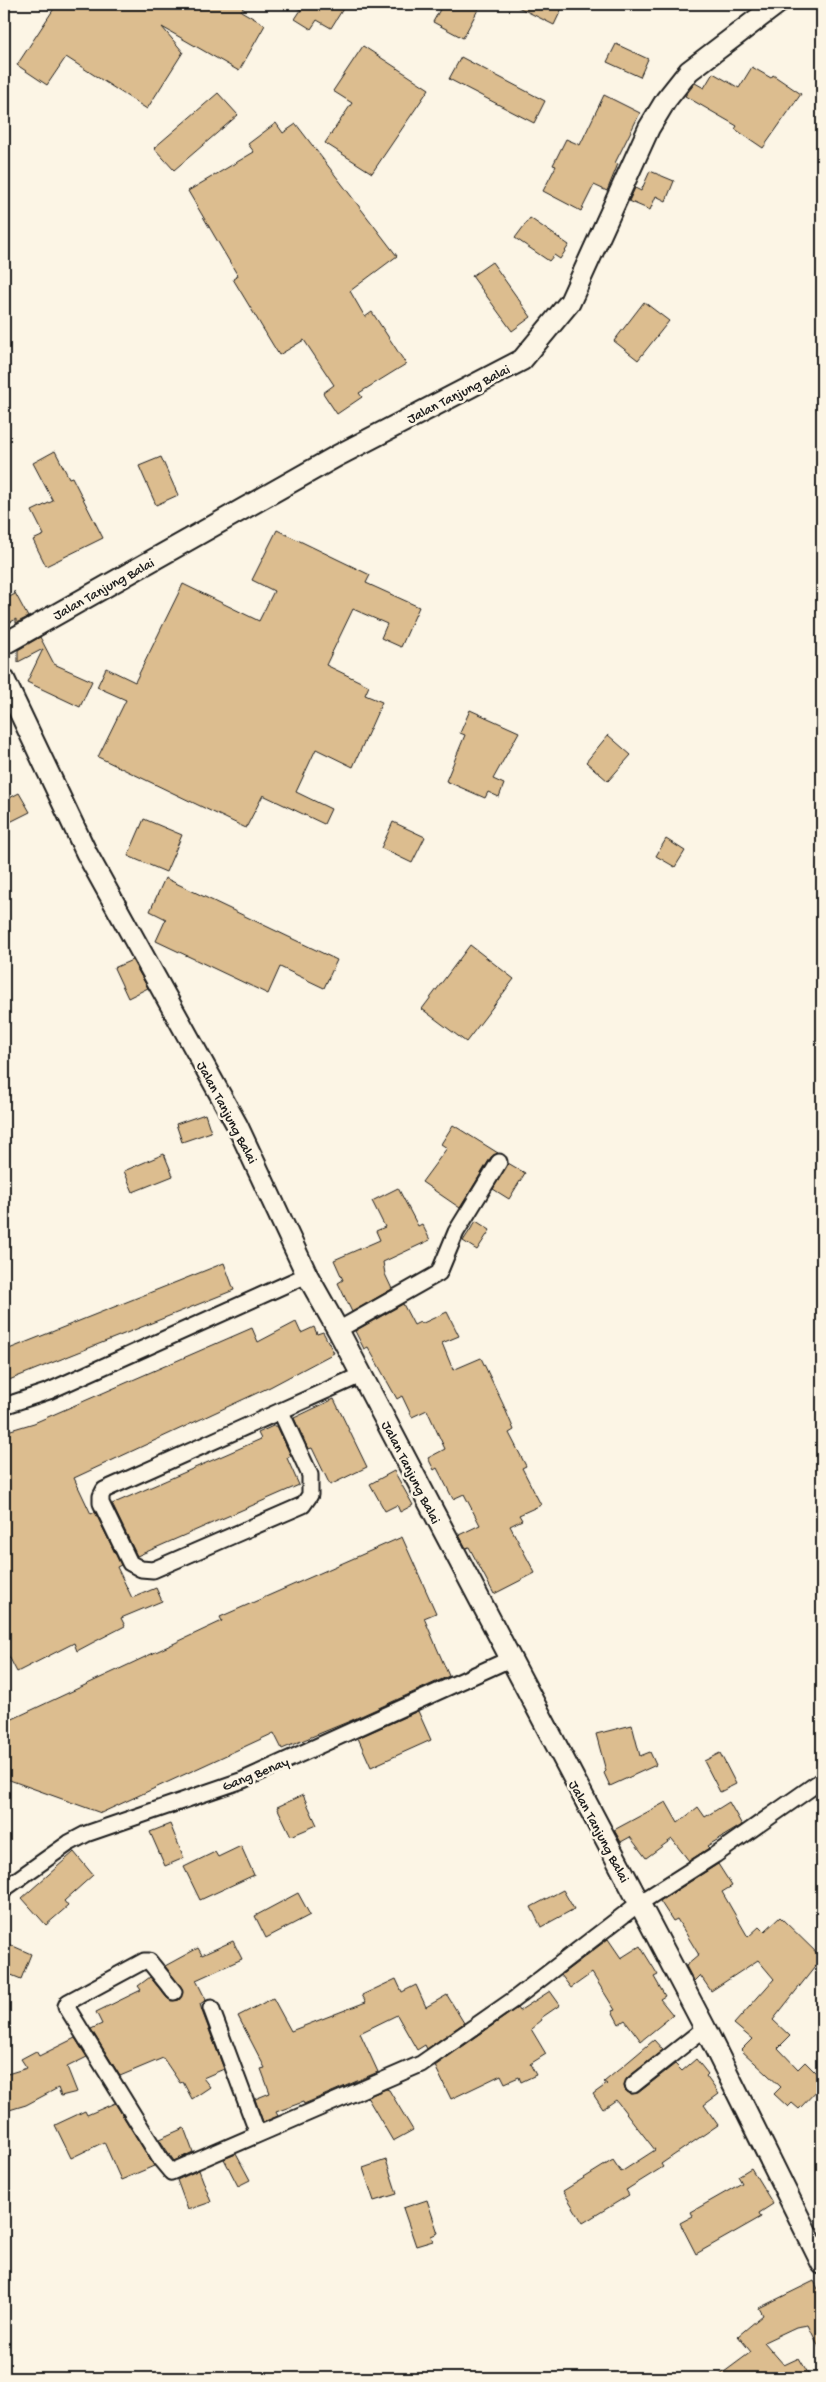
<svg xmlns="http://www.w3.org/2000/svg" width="826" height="2382" viewBox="0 0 826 2382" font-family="'Gochi Hand',sans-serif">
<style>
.building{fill:#dcbd8f;stroke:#1c1c1c}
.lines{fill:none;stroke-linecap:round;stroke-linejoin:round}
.street-casing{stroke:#1c1c1c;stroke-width:19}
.secondary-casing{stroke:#1c1c1c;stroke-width:24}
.street{stroke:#fcf5e5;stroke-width:15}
.secondary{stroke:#fcf5e5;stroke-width:20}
.labels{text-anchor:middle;stroke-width:5;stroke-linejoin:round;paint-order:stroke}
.street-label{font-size:14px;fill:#1c1c1c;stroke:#fcf5e5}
</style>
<rect width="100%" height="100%" fill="#fcf5e5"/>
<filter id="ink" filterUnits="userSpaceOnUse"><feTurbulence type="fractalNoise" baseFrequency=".02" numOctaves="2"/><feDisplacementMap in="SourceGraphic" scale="10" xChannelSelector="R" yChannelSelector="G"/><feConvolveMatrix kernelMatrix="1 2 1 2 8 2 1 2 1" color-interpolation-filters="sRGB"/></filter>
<g filter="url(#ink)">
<path class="building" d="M57,4H246L241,11L265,25L239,71L162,27L183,52L147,109L66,57L47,85L17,65Z
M289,4H346L331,28L317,20L311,29L295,19L301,10Z
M443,4H481L463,38L433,22Z
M512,4H564L554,25Z
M616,44L648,59L640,77L607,62Z
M363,46L429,89L372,173L325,143L352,103L333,91Z
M461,57L545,101L534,123L449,79Z
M752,67L771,78L773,75L801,94L763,148L735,129L737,126L685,96L695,83L704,88L713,73L739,88Z
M218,93L238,115L174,170L154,148Z
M604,95L640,113L615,163L618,164L607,191L594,185L581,211L543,191L556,166L553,165L566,139L580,145Z
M276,123L283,133L296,124L397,256L350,291L365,317L372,312L406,364L359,393L362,397L337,414L323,393L334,385L304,340L279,355L233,279L238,276L188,191L254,152L248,144Z
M650,171L674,181L666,201L656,196L650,210L629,201L635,188L641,191Z
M530,218L569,245L560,259L554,255L549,261L515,238Z
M492,262L531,317L512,331L472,276Z
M644,302L669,321L638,360L614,341Z
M55,451L69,478L72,477L103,538L46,566L33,540L44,535L32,511L53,501L33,463Z
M161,457L178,495L156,505L139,466Z
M277,530L370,575L366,583L419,607L401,647L381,638L387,624L353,609L326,665L369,686L365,695L382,702L353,767L316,749L296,792L331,809L324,824L263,795L246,828L98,757L126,700L97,687L106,668L135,682L183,584L259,621L274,591L252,580Z
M14,591L28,617L16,623V619L4,626V600L15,594Z
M40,637L54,664L92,681L80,707L27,682L43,649L18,662V650Z
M470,710L519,732L493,779L504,784L499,797L488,792L485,798L446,781L465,735L460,733Z
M608,735L631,755L608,781L586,762Z
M19,793L30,812L4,825V801Z
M144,819L182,835L166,872L128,856Z
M393,822L425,837L412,863L381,848Z
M666,839L685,851L675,867L656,856Z
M165,878L337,960L324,988L280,967L268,994L156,941L166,919L150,911Z
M470,945L514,979L466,1042L422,1009Z
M132,960L148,988L128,998L114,968Z
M205,1114L211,1132L182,1142L176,1124Z
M453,1125L498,1153L491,1157L460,1208L422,1182L447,1148L441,1144Z
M164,1154L173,1176L133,1192L124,1171Z
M508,1163L525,1173L509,1199L493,1189Z
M398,1188L418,1226L422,1224L430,1240L383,1262L385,1274L392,1289L352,1312L338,1283L343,1280L334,1260L380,1240L376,1231L385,1227L372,1201Z
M476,1221L490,1230L477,1250L463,1241Z
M224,1263L234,1290L4,1382V1351Z
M403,1304L414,1325L420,1322L421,1324L447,1312L459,1336L442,1343L453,1370L481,1358L503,1404L514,1430L509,1433L526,1466L522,1468L541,1505L519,1515L522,1520L510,1526L535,1573L494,1594L469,1547L466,1548L459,1535L480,1525L464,1494L453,1499L437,1468L434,1470L428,1458L445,1449L427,1410L412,1417L402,1396L397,1399L368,1347L364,1349L355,1331Z
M296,1322L301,1333L314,1327L317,1334L323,1332L334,1353L270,1387L74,1478L91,1514L95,1512L121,1565L117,1567L132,1598L156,1588L162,1601L121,1618L125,1626L92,1643L77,1651L74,1643L17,1672L4,1647V1432L34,1423L252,1328L258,1342Z
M334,1399L367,1467L330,1485L313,1450L312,1448L308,1449L294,1418Z
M273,1426H277L291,1456L287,1458L299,1485L137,1556L112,1504L261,1439L258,1433Z
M394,1471L413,1505L400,1512L397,1505L385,1511L370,1484Z
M402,1537L436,1613L424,1618L449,1676L350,1721L282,1749L274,1733L101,1813L4,1778V1723L222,1621L220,1617Z
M418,1711L431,1740L371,1767L358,1738Z
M632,1725L640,1756L650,1752L656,1765L610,1786L604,1773L606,1771L596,1734Z
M720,1753L736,1784L720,1792L704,1761Z
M303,1795L317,1825L291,1836L277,1807Z
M666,1802L678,1823L698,1807L705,1817L729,1802L742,1825L707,1846L709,1848L689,1861L672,1839L646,1858L630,1837L621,1842L614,1830Z
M170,1824L184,1858L165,1866L150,1832Z
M241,1846L254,1875L200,1900L184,1867L215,1852L218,1857Z
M74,1852L93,1875L64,1901L68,1906L46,1925L22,1898Z
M718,1864L732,1886L722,1892L748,1937L760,1926L765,1931L780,1917L822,1958L773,2020L790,2036L778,2048L798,2069L805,2062L822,2079V2085L799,2109L792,2103L788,2107L774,2094L781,2087L741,2050L752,2039L734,2024L774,1979L758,1960L711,1991L700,1975L694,1981L686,1966L699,1955L677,1919L673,1921L660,1901Z
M563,1890L574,1909L541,1927L531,1907Z
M298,1893L310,1915L266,1938L255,1916Z
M608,1939L621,1958L640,1946L658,1975L654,1977L665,1996L660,1999L673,2015L641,2041L625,2020L619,2024L612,2011L615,2010L592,1973L571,1988L561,1975Z
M233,1941L242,1959L196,1980L206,2000L200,2004L202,2011L224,2069L203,2078L210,2087L192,2099L183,2082L180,2083L163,2058L120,2076L91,2029L102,2024L96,2012L141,1990L138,1986L150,1977L167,1998L171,2001L179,2000L183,1990L165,1966L198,1948L202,1955Z
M4,1942L31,1954L21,1979L4,1972Z
M396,1979L402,1992L416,1985L426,2007L447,1995L464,2023L427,2049L425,2045L417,2050L397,2015L360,2033L378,2072L304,2104L303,2102L276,2112L278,2116L263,2122L255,2099L270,2093L261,2069L265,2068L238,2016L273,1998L291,2031L366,2002L362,1995Z
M550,1991L560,2005L541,2018L542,2020L531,2029L546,2054L530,2064L536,2075L521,2082L519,2077L505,2083L501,2075L451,2099L435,2066L517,2008L519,2011Z
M75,2038L87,2057L67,2067L77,2092L61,2096L58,2088L26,2105L6,2111L4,2075L27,2068L21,2059L36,2051L39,2056Z
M654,2040L663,2050L627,2078L624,2086L625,2090L630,2094L638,2093L675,2064L682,2071L696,2059L708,2074L706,2076L719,2094L704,2105L718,2125L661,2164L663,2167L626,2190L629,2195L583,2223L563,2191L613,2160L621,2172L655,2150L616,2100L603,2109L593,2094L607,2084L604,2082Z
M386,2089L389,2090L413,2130L393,2141L367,2097Z
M115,2103L154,2166L121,2180L104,2142L71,2158L55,2125L85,2111L87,2115Z
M184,2128L193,2152L174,2161L159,2139Z
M236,2154L250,2180L238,2186L224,2159Z
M386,2160L397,2194L374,2201L363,2168Z
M751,2168L773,2204L759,2213L761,2217L696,2254L680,2223L693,2216L691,2212L742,2183L738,2176Z
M199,2170L211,2202L188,2210L177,2180Z
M427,2200L438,2233L431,2236L433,2241L416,2246L403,2208Z
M814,2281L822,2297V2353L808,2325L796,2327L764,2342L784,2365L799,2358L811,2378H716L751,2352L738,2336L763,2315L759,2308Z"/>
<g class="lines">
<g class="street-casing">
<path id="street" d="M338,1330L439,1273L456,1232L499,1162
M4,1406L49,1391L307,1275
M281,1412L310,1475V1495L303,1505L153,1570L141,1569L130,1563L101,1503V1496L104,1490L361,1375
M4,1889L69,1843L86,1834L243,1780L510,1659
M174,1992L149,1961H144L68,2002L66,2006L161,2160L171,2172L421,2064L513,2000L638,1904L715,1855L822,1780
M211,2008L258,2134
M633,2085L705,2028"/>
</g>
<g class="secondary-casing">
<path id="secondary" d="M4,644L337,456L522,360L570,302L649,128L666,100L689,71L777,4
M4,679L87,854L237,1125L307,1275L338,1330L705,2028L822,2264"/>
</g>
<use href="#street" class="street"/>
<use href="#secondary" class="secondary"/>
</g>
</g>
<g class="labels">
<g class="street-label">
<text transform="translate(458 393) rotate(-27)" y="5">Jalan Tanjung Balai</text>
<text transform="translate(103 588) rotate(-29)" y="5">Jalan Tanjung Balai</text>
<text transform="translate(228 1112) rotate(62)" y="5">Jalan Tanjung Balai</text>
<text transform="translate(412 1472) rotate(63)" y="5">Jalan Tanjung Balai</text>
<text transform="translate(255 1773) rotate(-22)" y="5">Gang Benay</text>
<text transform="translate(600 1831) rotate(62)" y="5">Jalan Tanjung Balai</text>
</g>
</g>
<rect width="826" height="2382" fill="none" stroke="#fcf5e5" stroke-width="20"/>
<rect x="10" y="10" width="806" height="2362" fill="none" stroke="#1c1c1c" stroke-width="2" filter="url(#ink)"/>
</svg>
